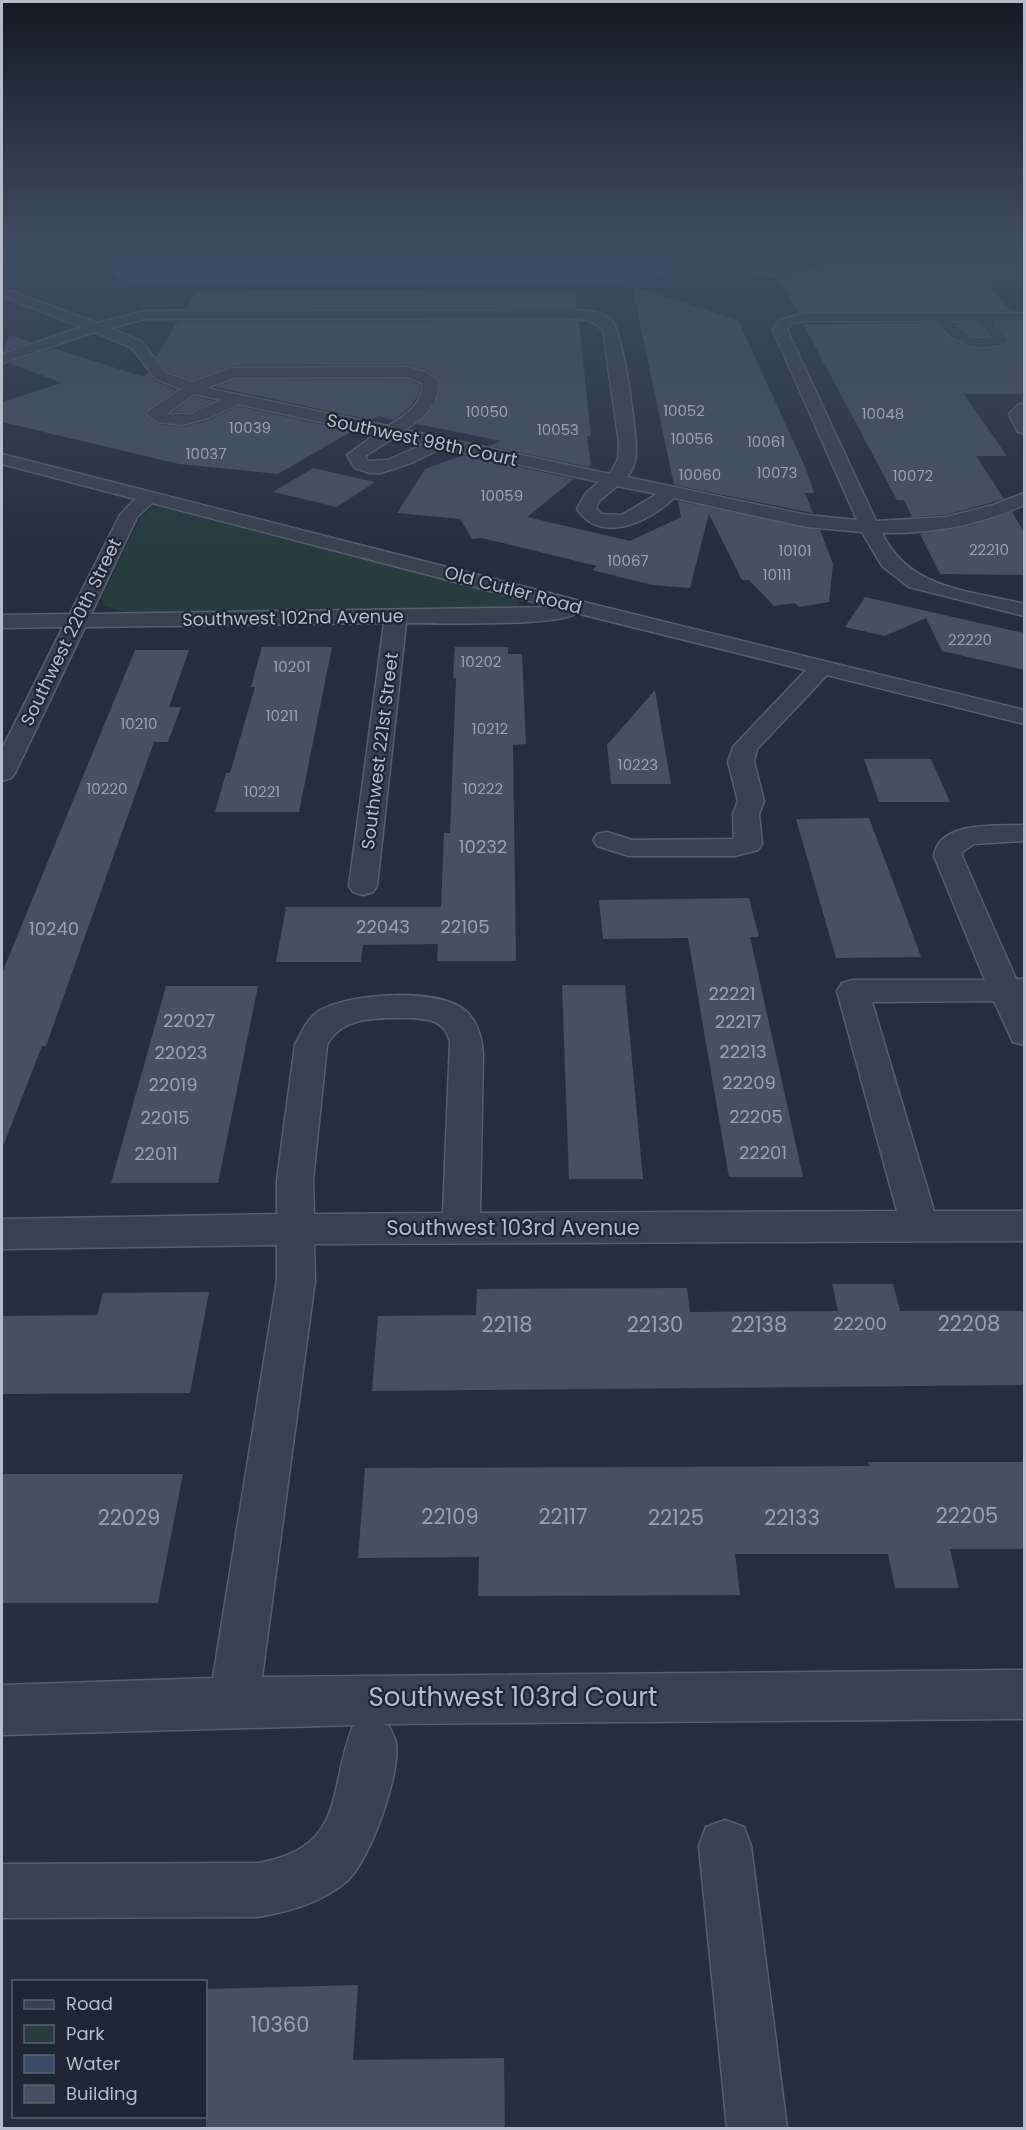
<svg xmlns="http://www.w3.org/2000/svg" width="1026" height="2130" viewBox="0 0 1026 2130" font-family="Poppins,sans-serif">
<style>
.green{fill:#263c3f}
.water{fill:#394c67}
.building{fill:#455162}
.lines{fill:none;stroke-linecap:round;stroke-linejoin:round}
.minor-casing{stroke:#565f6c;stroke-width:3}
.minor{fill:#38414e;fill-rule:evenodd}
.labels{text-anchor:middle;stroke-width:4.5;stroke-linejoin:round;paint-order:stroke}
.far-number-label{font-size:15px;fill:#98a1af}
.far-street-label{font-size:18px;fill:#b4bcc9;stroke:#1d2633}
.number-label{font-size:18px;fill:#98a1af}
.street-label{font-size:21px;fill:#b4bcc9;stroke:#1d2633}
.near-number-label{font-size:21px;fill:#98a1af}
.near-street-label{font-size:26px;fill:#b4bcc9;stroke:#1d2633}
</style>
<rect width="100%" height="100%" fill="#242f3e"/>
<path class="green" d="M161,507L510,594L518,598L519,604L515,608L500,609L127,613L103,605L102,597L140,518L151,509Z"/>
<path class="water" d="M134,249H672L677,266L658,278L613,282L146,283L125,281L114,275Z"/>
<path class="building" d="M827,249H1006L1007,251L829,252Z
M1018,262L1024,269V287H989L1011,311H807L798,313L780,279L801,276L806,272V268H822L820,263L999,264Z
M632,286L738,320L806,469L814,493H805L813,513L674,485Z
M293,290L575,292L577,308L186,309L196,292Z
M563,320L579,321L591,436H587L591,465L588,467L489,446L501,441L417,424L435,404L440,381L427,370L408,365L231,366L193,380L167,371L156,357L178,321Z
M935,323L958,344L985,350L1007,345L1010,341L998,323H1023L1024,394H964L1007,456H976L1004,499L946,515L912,517L904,500H897L803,324Z
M957,323H977L987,336H973Z
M9,335L32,342L4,351Z
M53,348L144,377L148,372L155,381L176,390L145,413L157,424L184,427L212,419L238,406L352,431L278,474L179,464L2,422V402L62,383L9,363Z
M407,379L420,385L418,396L410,407L394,420L378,416L371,420L215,387L233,380Z
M194,396L214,401L189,412H173Z
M464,455L574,479L527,517L630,541L681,517L678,501L820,530L833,564L829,602L799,607L795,603L774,606L749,580H742L709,514L690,588L652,585L592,570L597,566L482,538L472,539L460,519L397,513L425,469Z
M313,468L375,482L337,507L273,492Z
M1012,512L1024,532V575L940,574L920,534L973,525Z
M865,597L1024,633V670L942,651L926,618L885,636L845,627Z
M262,647H332L299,812H215L226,773H230L255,687H251Z
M455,647H508V654H522L526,744L513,745L516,961H437L438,944L363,945L361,962H276L286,907H441L444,833H450L456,678H453Z
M135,650H189L169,707H181L168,742H154L46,1046H42L4,1144H2V973Z
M655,690L671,784H611L607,745Z
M864,759H931L950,802H879Z
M869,818L903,908L921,957L836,958L796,819Z
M749,898L759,937H750L803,1177H729L688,938L603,939L599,900Z
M562,985H625L643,1179H569Z
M166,986H258L218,1183H111Z
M832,1284H893L900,1311H1024V1385L372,1391L378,1316L476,1315L477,1289L687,1288L690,1312L838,1311Z
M209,1292L190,1393L2,1394V1316L97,1315L103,1293Z
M868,1462H1024V1549H950L959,1588H895L888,1554H735L740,1595L478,1596L479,1557L358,1558L365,1468L869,1466Z
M2,1474H183L158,1603H2Z
M358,1985L353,2060L504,2058L505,2128H206V1989Z"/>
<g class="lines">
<g class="minor-casing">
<path id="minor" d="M770,249L815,254H999L1024,251V259L999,262L799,260L805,270C794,281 766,276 753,271L748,256L750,253ZM781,255L785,257L791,267L763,266L761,259Z
M2,288L97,323L145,311L563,310C578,310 601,309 612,321C624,335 637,435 636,456C635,465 632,471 627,477L807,515L857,520L773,330L779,320L807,313H1024V321H993L1008,340L1006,343C976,353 956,346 936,321H807L792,323L787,330L876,521L946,517L993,505L1024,493V505C980,525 931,534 882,533C909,590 969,590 1024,604V616L909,587L882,566L862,532L807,527L674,498C649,522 601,545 577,509L586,493L599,482L442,448L414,462L381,473H370L355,468L347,455L376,434L238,404L211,417L183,425L157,422L147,414L149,411L181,389L156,379L132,348L95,332L2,363V354L82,327L2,296ZM563,318L589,320L603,330L619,443L618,459L610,474L405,430C423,418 440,404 438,381L426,372L407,367L231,368L193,382L166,373L142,342L111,328L145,319ZM951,321H978L992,338H972ZM407,377L422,383C424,404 404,416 388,426L207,388L233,378ZM194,394L221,400L189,414H166ZM394,438L424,444L388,460L368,461L365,456ZM617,486L657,494L622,515L601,514L596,508L599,501Z
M1024,403V433L1018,432L1009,414L1018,405Z
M2,454L588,603L1024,710V724L827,675L757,749L754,762L764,801L759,814L762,844L758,850L735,856H629L597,846L593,840L597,834L607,832L632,840L734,839L733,814L738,801L728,762L733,747L806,670L576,613C562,627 433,623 406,623L377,886L373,892L363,895L353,892L349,886L384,623L85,627L15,773L11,778L2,781V749L63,627L2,628V615L70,614L120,515L135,499L2,464ZM152,503L552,607L91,614L137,517Z
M1024,825V841L974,844L962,852V856L1016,979H1024V1045L1013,1042L994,1001L872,1002L934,1211H1024V1241L314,1244L315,1280L262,1677L1024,1670V1719L383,1724L389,1726C391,1731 395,1738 396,1743C401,1773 370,1861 347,1881C321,1903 290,1911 258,1917L2,1918V1864L258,1863C348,1847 327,1790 353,1726L357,1725L2,1735V1685L213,1678L277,1280V1245L2,1249V1219L277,1214V1180L295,1045C301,1034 307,1018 319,1011C350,993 426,989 459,1006C476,1015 482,1037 483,1054L480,1213L897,1211L837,991L842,983L853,980H985L934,856C939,820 998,826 1024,825ZM407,1018C427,1019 445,1019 450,1042L443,1213L314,1214L313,1180L327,1045C342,1016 377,1018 407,1018Z
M725,1820L744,1827L751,1846L787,2128H727L699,1846L706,1827Z"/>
</g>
<use href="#minor" class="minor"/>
</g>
<linearGradient id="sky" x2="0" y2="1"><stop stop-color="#141a22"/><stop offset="0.46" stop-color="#3f4d63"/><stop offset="1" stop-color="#3f4d63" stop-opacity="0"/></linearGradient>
<rect width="1026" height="547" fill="url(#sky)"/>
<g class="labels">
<g class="far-number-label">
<text x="684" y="416">10052</text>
<text x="487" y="417">10050</text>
<text x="883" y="419">10048</text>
<text x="250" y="433">10039</text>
<text x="558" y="435">10053</text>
<text x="692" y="444">10056</text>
<text x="766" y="447">10061</text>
<text x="206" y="459">10037</text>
<text x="777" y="478">10073</text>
<text x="700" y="480">10060</text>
<text x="913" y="481">10072</text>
<text x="502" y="501">10059</text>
<text x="989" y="555">22210</text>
<text x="795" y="556">10101</text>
<text x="628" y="566">10067</text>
<text x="777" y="580">10111</text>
<text x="970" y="645">22220</text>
<text x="481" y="667">10202</text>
<text x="292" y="672">10201</text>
<text x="282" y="721">10211</text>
<text x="139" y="729">10210</text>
<text x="490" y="734">10212</text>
<text x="638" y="770">10223</text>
<text x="107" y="794">10220</text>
<text x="483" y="794">10222</text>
<text x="262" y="797">10221</text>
</g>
<g class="far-street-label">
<text transform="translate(422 440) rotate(12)" y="6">Southwest 98th Court</text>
<text transform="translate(513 590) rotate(15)" y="6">Old Cutler Road</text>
<text transform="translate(293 618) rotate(-1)" y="6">Southwest 102nd Avenue</text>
<text transform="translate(71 632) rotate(-64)" y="6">Southwest 220th Street</text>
<text transform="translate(380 751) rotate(-83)" y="6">Southwest 221st Street</text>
</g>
<g class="number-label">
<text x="483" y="853">10232</text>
<text x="383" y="933">22043</text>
<text x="465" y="933">22105</text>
<text x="54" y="935">10240</text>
<text x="732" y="1000">22221</text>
<text x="189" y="1027">22027</text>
<text x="738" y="1028">22217</text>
<text x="743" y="1058">22213</text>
<text x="181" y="1059">22023</text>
<text x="749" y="1089">22209</text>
<text x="173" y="1091">22019</text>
<text x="756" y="1123">22205</text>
<text x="165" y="1124">22015</text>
<text x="763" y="1159">22201</text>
<text x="156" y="1160">22011</text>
<text x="860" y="1330">22200</text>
</g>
<g class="street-label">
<text x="513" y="1235">Southwest 103rd Avenue</text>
</g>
<g class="near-number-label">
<text x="969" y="1331">22208</text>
<text x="507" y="1332">22118</text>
<text x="655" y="1332">22130</text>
<text x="759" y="1332">22138</text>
<text x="967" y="1523">22205</text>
<text x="450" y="1524">22109</text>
<text x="563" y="1524">22117</text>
<text x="129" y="1525">22029</text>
<text x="676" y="1525">22125</text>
<text x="792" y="1525">22133</text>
<text x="280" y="2032">10360</text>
</g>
<g class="near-street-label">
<text x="513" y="1706">Southwest 103rd Court</text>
</g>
</g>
<rect width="1026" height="2130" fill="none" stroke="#b4bcc9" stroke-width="6"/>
<rect x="12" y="1980" width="195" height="138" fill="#1d2633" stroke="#59626f" stroke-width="1.5"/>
<rect x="24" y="2000" width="30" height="9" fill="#38414e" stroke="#59626f" stroke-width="1.5"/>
<text x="66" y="2010" font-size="18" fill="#b4bcc9">Road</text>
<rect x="24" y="2025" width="30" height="18" fill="#263c3f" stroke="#59626f" stroke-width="1.5"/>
<text x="66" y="2040" font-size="18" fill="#b4bcc9">Park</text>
<rect x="24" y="2055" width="30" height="18" fill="#394c67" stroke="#59626f" stroke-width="1.5"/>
<text x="66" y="2070" font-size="18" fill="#b4bcc9">Water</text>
<rect x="24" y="2085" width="30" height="18" fill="#455162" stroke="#59626f" stroke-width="1.5"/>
<text x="66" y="2100" font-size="18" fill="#b4bcc9">Building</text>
</svg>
